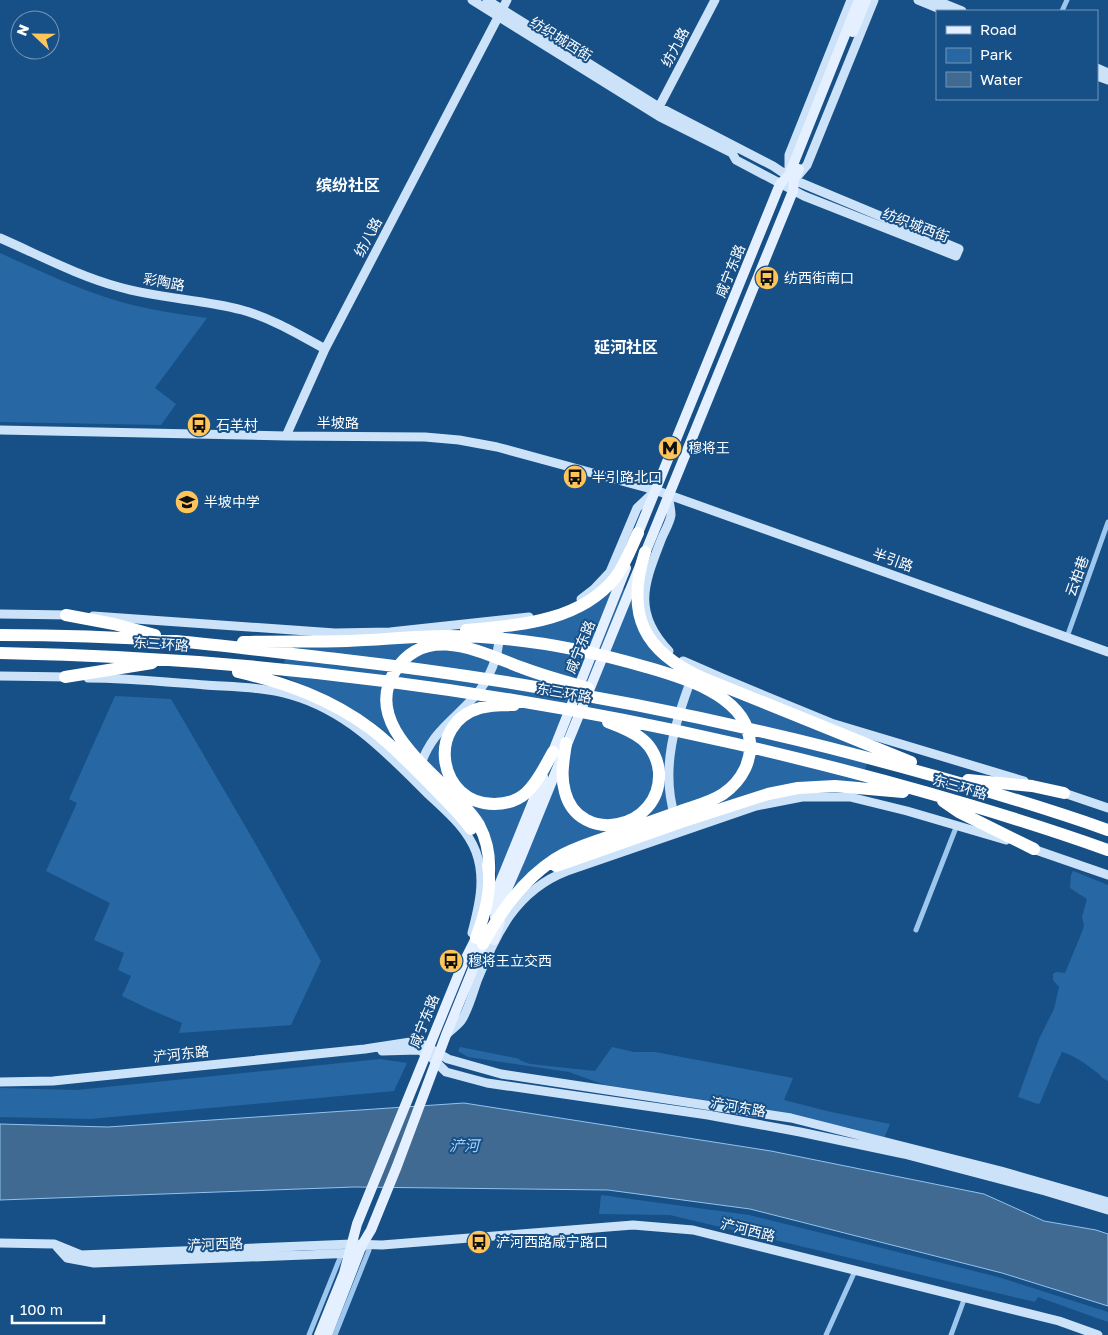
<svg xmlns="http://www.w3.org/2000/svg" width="1108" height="1335" viewBox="0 0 1108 1335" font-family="'Golos Text','Noto Sans SC',sans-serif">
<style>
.green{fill:#2768a4}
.water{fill:#416a92;stroke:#90c3f0}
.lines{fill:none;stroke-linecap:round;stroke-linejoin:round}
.street{stroke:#9ec7ed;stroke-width:5}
.secondary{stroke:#cbe2f9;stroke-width:9}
.primary{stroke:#e4f0ff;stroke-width:10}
.highway{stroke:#fff;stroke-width:12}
.labels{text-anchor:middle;stroke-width:4;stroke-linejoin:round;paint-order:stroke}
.street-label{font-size:14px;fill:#fff;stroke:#175087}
.poi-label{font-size:14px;fill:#fff;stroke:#175087;text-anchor:start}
.water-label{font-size:15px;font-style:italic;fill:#aad1f5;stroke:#175087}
.quarter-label{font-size:16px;font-weight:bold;fill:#fff;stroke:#175087}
</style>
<rect width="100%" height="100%" fill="#175087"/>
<path class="green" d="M0,253C40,271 79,290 121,302C149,310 178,314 207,318L155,388L176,404L161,425L0,422Z
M613,585L634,592L660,655L872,749L860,784L843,783L526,875L511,890L496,883V863L492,848L398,743L378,726L333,699L283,676L286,646L533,625Z
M115,696L171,699L259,850L321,961L291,1025L179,1033L182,1023L151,1010L122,996L131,976L118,970L124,953L94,940L110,903L46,871L77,803L69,799Z
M1073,871L1108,885V1081C1102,1079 1100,1074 1095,1071C1086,1064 1074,1055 1062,1052L1054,1069L1040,1103L1038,1104L1018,1097L1039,1039L1054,1009L1059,987L1053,980V974L1056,972L1065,973L1082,932L1084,926L1082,917L1087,899L1070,888L1071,875Z
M460,1047L520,1059L519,1060L530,1064L595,1071L612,1047L634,1052H655L793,1078L784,1100L831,1112L890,1124L884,1138L851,1128L796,1117L700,1099L605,1085L569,1072L468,1057L458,1051Z
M380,1059L407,1063L394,1091L90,1119L0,1117V1088L77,1090Z
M601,1195L749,1215L998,1277L1108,1312V1322L1038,1297L1035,1302L670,1215L599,1214Z"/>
<path class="water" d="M464,1103L771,1151L984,1194L1044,1221L1096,1230L1108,1234V1306L1002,1273L750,1209L608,1190L354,1187L0,1200V1124L108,1127Z"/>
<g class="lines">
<path class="street" d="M1062,11L1067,0
M1067,637L1108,522
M916,930L957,825
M309,1335L342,1253
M335,1335L369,1250L363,1246
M826,1335L855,1271
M951,1335L965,1297"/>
<path class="secondary" d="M472,0L660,117L732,153L736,160L804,196L956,256L959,249L794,180L773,166L659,107L487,0
M918,0L945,11
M935,0L962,11
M1097,68L1108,73
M1097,76L1108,80
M659,107L715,0
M789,173V155L851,0
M796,178L807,165L874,0
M0,238C39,255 78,276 119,287C160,299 202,299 242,310C271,318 298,334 325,349
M0,430L286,436L425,437L459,440L497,447L655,490L1108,652
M286,436L325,349L507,0
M668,495C669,501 671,509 671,515C670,523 664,532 661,540C644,584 632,612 669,651
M581,599L594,589L610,572L637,508L655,491
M0,614L70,615
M93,616L335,633L390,632L529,617
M683,661L722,678L831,723L1024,781
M0,676L70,677
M88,678C127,678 166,682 205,685C234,687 264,687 291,695C348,711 388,754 428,794C446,811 467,828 476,852C486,879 479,906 472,933
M420,767C431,732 452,722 474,697C489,681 500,654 499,633
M1061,792L1108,808
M675,817C660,769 675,722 692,677
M1030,848L1108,875
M447,1034C451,1030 457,1026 461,1021C468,1011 473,993 477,981C497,933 515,891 567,871L756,806L802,797H850L907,811L1006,840
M382,1051L419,1050L430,1056L446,1072L487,1083L708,1115L800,1132L904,1154L1045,1191L1108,1210
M0,1082L53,1081L365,1049L417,1041L448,1059L501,1074L791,1118L1001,1171L1108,1202
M0,1243L54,1244L81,1255L352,1244L382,1245L633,1225L693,1230L1059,1321L1098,1335
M57,1247L67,1258L94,1263L356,1253"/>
<path class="primary" d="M853,32L866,0
M636,538L780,184L789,175L859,0
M550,759L626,568
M489,910L543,777
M495,917L521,857L793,191L794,180L799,169
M494,940L500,922
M319,1335L344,1273L357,1224L462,966L479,932
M327,1335L362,1245L371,1230L397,1166L446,1035L486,937"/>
<path class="highway" d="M645,552C625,615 644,652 703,678L911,762
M66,615L114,624L155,635
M466,630C519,625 579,622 615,578C625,565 631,548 638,533
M0,635C59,635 117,637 176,641C232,646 289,654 345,660C509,679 670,708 830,748C924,772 1017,798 1108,830
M243,642C277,641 312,642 347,641C380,640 413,636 446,636C513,636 581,648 646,667C681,677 742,694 749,736C754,759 742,781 723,794C711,802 695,806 681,811C656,820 630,829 605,838C588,844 571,849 555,859C523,880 501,910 483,944
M0,653C248,657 495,689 737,744C862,773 987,807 1108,850
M238,672C286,683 331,699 371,729C391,744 409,763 427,781C442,797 458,811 471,829
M65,677L152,663
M514,705C503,705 491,705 480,708C425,724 438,804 494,804C506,804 517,801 526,793C538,782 545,766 553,752
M566,743C564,759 560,775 565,792C579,846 662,830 659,772C658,760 652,747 642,739C632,731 619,726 608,722
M968,780L1032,786L1064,793
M943,801L959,812L1034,849
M556,866L681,822L768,794L798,788L835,786L903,792
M489,873C490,856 487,840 479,825C452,781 357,731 395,671C426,622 482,653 523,668C544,676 566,682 588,688
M476,938C485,914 492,890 488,865"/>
</g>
<defs>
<g id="bus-disc" transform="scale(1.25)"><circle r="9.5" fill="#ffc45a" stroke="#175087"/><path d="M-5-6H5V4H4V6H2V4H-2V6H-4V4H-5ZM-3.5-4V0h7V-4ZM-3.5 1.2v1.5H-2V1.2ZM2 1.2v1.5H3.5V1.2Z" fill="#111"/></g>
<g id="metro-disc" transform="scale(1.25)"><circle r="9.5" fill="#ffc45a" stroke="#175087"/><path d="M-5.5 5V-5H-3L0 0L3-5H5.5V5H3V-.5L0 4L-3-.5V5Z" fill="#111"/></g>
<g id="school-disc" transform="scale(1.25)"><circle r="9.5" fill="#ffc45a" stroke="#175087"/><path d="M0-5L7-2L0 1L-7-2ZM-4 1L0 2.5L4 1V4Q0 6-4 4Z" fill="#111"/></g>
</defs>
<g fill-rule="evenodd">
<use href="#bus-disc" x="767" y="278"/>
<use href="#bus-disc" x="199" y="425"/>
<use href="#metro-disc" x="670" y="448"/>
<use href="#bus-disc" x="575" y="477"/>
<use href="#school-disc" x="187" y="502"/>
<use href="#bus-disc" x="451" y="961"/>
<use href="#bus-disc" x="479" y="1242"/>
</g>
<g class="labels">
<g class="street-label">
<text transform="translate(561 39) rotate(32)" y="5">纺织城西街</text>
<text transform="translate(675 47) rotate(-62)" y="5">纺九路</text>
<text transform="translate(916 225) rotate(21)" y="5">纺织城西街</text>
<text transform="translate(368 237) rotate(-62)" y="5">纺八路</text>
<text transform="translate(730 271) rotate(-68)" y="5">咸宁东路</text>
<text transform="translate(164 282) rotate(10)" y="5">彩陶路</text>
<text x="338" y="428">半坡路</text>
<text transform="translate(893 560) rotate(20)" y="5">半引路</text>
<text transform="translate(1077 576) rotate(-70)" y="5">云柏巷</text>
<text transform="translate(161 644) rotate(4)" y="5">东三环路</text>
<text transform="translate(580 647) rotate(-68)" y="5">咸宁东路</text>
<text transform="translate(564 693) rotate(10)" y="5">东三环路</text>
<text transform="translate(960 787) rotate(16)" y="5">东三环路</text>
<text transform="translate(424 1021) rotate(-68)" y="5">咸宁东路</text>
<text transform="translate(181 1054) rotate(-6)" y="5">浐河东路</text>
<text transform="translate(738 1107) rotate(10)" y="5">浐河东路</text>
<text transform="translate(748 1230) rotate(14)" y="5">浐河西路</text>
<text transform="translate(215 1244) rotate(-2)" y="5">浐河西路</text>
</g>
<g class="poi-label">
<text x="784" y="283">纺西街南口</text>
<text x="216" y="430">石羊村</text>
<text x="688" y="453">穆将王</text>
<text x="592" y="482">半引路北口</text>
<text x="204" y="507">半坡中学</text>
<text x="468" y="966">穆将王立交西</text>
<text x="496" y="1247">浐河西路咸宁路口</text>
</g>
<g class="water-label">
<text x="464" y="1151">浐河</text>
</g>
<g class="quarter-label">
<text x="348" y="191">缤纷社区</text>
<text x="626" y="353">延河社区</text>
</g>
</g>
<rect x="936" y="10" width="162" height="90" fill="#175087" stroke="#7496b7"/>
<rect x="946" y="26" width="25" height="8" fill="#e4f0ff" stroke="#7496b7"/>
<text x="980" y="35" font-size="15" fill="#ffffff">Road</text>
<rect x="946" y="48" width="25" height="15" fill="#2768a4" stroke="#7496b7"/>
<text x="980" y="60" font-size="15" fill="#ffffff">Park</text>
<rect x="946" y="72" width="25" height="15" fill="#416a92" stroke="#7496b7"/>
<text x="980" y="85" font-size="15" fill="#ffffff">Water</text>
<g transform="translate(35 35) rotate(292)"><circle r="24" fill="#175087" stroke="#7496b7"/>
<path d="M0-4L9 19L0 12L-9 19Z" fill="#ffc45a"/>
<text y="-8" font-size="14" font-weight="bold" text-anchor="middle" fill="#ffffff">N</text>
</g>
<path d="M12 1315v8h92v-8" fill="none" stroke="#ffffff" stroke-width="2.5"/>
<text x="20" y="1315" font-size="15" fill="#ffffff" stroke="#175087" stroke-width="4" paint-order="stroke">100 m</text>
</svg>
